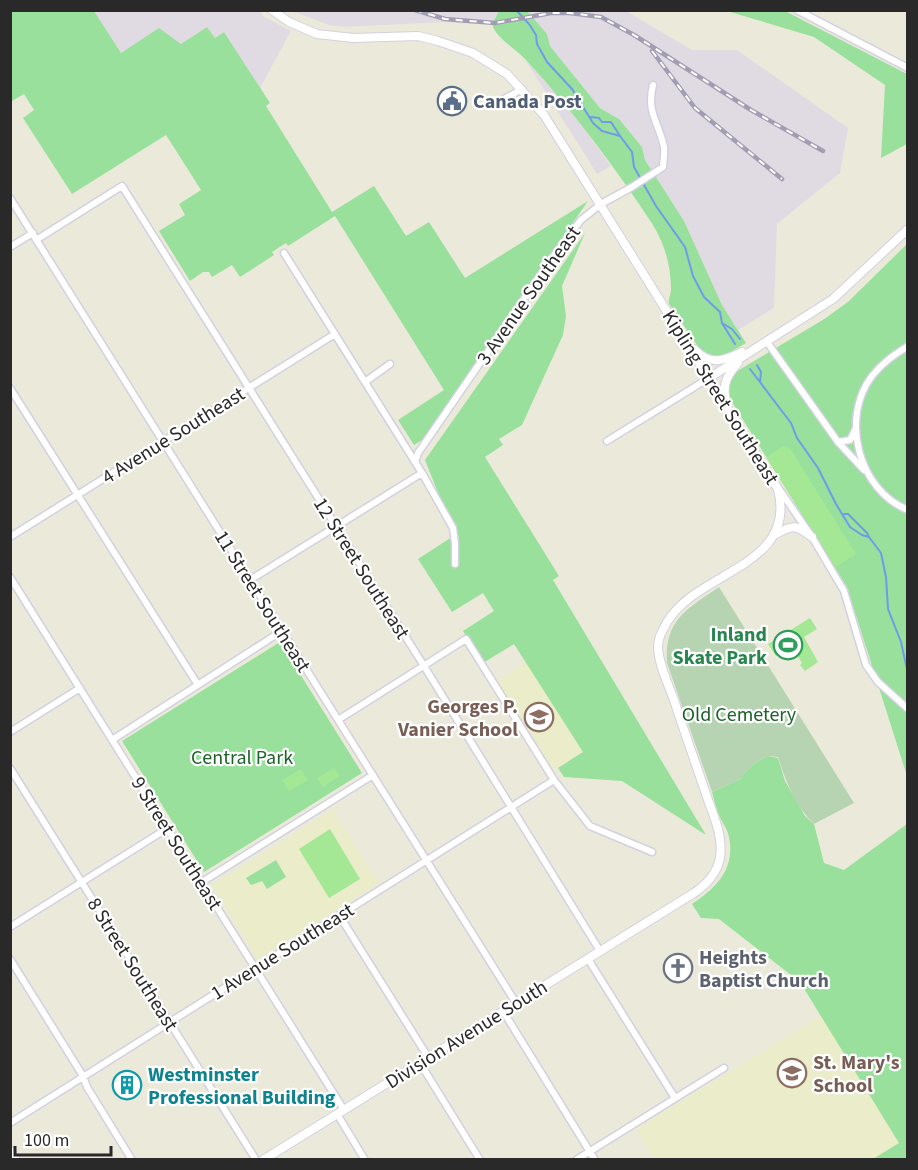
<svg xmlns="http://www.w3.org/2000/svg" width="918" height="1170" viewBox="0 0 918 1170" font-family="'Source Sans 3',sans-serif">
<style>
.industrial{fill:#e0dbe3}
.education{fill:#eaecca}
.green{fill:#98e09b}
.cemetery{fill:#b6d4b2}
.pitch{fill:#a4e794}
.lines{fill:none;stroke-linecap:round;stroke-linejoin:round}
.stream{stroke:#6f9beb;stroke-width:2}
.minor-casing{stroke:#d3d0e1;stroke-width:9}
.tertiary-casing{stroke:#d3d0e1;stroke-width:10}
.minor{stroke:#fff;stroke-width:6}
.tertiary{stroke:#fff;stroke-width:8}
.rail-casing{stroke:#a29db3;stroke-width:4.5}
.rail{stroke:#fff;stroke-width:2;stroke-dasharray:7;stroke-linecap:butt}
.labels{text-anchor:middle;stroke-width:4.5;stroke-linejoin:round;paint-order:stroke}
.service-label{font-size:20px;font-weight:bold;fill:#4e5e75;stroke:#fff;text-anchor:start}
.street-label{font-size:20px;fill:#292929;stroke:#fff}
.leisure-label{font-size:20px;font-weight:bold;fill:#27864d;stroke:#fff;text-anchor:end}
.education-label{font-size:20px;font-weight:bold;fill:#785e54;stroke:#fff;text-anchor:end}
.park-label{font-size:20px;fill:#1b6328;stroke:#fff}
.worship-label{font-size:20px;font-weight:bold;fill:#5b616d;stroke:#fff;text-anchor:start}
.culture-label{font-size:20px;font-weight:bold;fill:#0d838f;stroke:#fff;text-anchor:start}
</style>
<rect width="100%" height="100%" fill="#ebeada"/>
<path class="industrial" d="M94,11H260L263,16L291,31L260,88L224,32L215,38L207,27L181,44L159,29L121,53Z
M292,11H499L492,23L472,24L444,22L344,27L329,25Z
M527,11H626L692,50H737L848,128L840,173L777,224L774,308L738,330L722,305L684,221L645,160L642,147L619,119L600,108L550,46L547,34Z
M524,58L569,108L611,166L597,174Z"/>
<path class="education" d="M526,662L583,752L552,772L495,682Z
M333,809L379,883L257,959L212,885Z
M821,1016L899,1143L873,1159H655L636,1129Z"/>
<path class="green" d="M11,10L94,11L121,53L159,28L181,44L207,27L215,38L224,32L270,103L266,106L332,212L374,186L406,236L429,222L465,278L588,201L422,440L414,445L398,420L444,390L335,216L288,246L286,243L272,252L274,255L240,277L232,265L212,277L209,272H203L190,281L159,231L185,215L179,204L201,190L166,135L72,194L23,118L34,110L24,94L12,101L11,98Z
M499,11H527L547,34L550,46L600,108L619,119L642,147L645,160L684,221L722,305L746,343L720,358L705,354L699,348L669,304C668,298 671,295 671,290C671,266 665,245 653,225C615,167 573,111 526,60C516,48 496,39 492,24Z
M727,11H785L907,74V144L881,158L885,85L814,37Z
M585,233L562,286L566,316L563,335L522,425L499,439L503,445L485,457L559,576L553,580L706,835L622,781L564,777L558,768L583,752L514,644L483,663L463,631L494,611L483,593L452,612L418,559L455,535L425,460Z
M907,244V776L847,587L732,402C726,389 728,379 739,370L826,318L849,301Z
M280,642L362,773L204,872L122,741Z
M767,756L778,758L785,781L805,816L814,824L824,863L844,870L907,824V1159H873L899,1143L800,982L719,919L701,918L692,904C718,887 737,867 728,833C726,827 721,821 719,815C716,808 714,800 712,792L740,779L751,766Z
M276,860L286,877L267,889L262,881L251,885L246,878Z"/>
<path class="cemetery" d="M719,587L854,803L814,824C795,806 786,782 778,757L767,756L751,766L740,779L712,792L667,663C664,620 687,609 719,587Z"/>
<path class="pitch" d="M783,446L790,448L856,554L836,567L766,457Z
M810,618L817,629L804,637L818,662L805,671L800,665L802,663L791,646L776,656L768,644Z
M334,768L340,776L323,787L317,778Z
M301,769L308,780L289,791L282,780Z
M330,829L360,879L329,898L299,849Z"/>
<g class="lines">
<path class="stream" d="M516,10L529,24L536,35L537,44L547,62L572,89L593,123L602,131L620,136L632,152L634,167L656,206L685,247L693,276L704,297L720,312L722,323L735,344
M591,117L599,118L602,122H611L620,136
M722,323L732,329L740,339
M757,365L761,372L760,382
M750,369L791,423L797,438L818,468L836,504L850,527L862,535L869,537L881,553L886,577L888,609L901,642L908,674
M844,514H848L867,533L869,537"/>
<g class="minor-casing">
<path id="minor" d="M797,10L908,68
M497,103L522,89
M10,198L516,1003
M36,240L122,186L424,666L600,951
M10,247L33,233
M284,253L422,473L453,528L455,543V564
M767,342L838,442L864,470
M908,346C894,355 882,363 872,376C840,418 858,490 908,510
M365,382L390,364
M10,388L198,685
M607,441L709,378
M838,442L850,440L856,428
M415,462L418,453L555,254L581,220L601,204L632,187L663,167C663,161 665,154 664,147C659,123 646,112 653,85
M779,489L812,537L844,591L866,665L878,682L908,709
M10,537L335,334
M10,577L344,1110
M250,580L422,473
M338,720L466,639L554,780L590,826L652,852
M10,732L80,688
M112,740L282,631
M10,768L256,1160
M202,882L373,775
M339,915L428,1057
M10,927L168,828
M10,959L83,1076L87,1087L132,1160
M588,959L675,1098
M503,1011L595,1160
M420,1063L480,1160
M337,1114L365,1160
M10,1123L554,780
M576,1160L724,1068"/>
</g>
<g class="tertiary-casing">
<path id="tertiary" d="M694,349C710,366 723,361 742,352
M709,378L833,299L908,229
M726,401C722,385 727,375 738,363
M776,534C794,524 796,525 812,537
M10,1151L16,1160
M263,1160L694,893C706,885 717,873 720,858C723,837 715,819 708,800C697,767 685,734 674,700C668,684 659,665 658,648C658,642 660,635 663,630C687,571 799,571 778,489L544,115L507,74L473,53L438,41L418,36L353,38L317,34L289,22L272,10"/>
</g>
<use href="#minor" class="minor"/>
<use href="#tertiary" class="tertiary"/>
<g class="rail-casing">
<path id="rail" d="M415,10L445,19L495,23L551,13H570L601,17L634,35L751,110L823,151
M652,51L695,108L782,179"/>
</g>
<use href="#rail" class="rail"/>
</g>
<defs>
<g id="civic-ring" transform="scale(1.5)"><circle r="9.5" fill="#fff" stroke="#5c6f8a" stroke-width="1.5"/><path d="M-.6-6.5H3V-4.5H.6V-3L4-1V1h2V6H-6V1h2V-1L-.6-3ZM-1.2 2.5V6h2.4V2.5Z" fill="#5c6f8a"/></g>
<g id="stadium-ring" transform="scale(1.5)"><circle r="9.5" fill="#fff" stroke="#2e9e5b" stroke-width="1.5"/><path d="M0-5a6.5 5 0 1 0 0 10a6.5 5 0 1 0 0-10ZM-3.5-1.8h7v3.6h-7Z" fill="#2e9e5b"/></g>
<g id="school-ring" transform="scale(1.5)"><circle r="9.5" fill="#fff" stroke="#8d6e63" stroke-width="1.5"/><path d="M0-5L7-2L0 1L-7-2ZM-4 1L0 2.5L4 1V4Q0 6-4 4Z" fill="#8d6e63"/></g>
<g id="church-ring" transform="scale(1.5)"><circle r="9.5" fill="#fff" stroke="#6b7280" stroke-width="1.5"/><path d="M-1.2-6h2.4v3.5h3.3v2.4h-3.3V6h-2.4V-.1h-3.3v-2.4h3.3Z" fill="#6b7280"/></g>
<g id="building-ring" transform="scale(1.5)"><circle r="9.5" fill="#fff" stroke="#0f9aa8" stroke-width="1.5"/><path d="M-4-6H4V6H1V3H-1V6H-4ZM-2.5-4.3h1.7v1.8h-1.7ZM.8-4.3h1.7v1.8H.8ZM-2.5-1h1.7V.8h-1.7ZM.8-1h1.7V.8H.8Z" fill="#0f9aa8"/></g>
</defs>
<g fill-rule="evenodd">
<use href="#civic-ring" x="452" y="101"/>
<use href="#stadium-ring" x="788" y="645"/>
<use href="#school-ring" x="539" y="717"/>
<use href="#church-ring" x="678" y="968"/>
<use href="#school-ring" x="792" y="1073"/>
<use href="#building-ring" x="127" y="1085"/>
</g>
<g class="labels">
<g class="service-label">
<text x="473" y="108">Canada Post</text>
</g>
<g class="street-label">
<text transform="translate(528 295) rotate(-55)" y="7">3 Avenue Southeast</text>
<text transform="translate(721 397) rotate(58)" y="7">Kipling Street Southeast</text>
<text transform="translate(173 435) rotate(-32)" y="7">4 Avenue Southeast</text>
<text transform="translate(362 568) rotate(58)" y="7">12 Street Southeast</text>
<text transform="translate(263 601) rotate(58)" y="7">11 Street Southeast</text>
<text transform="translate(177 843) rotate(58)" y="7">9 Street Southeast</text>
<text transform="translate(282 951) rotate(-32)" y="7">1 Avenue Southeast</text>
<text transform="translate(133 964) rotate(58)" y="7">8 Street Southeast</text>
<text transform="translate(466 1034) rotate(-32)" y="7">Division Avenue South</text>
</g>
<g class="leisure-label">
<text x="767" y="641">Inland<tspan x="767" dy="23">Skate Park</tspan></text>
</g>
<g class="education-label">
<text x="518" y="713">Georges P.<tspan x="518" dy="23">Vanier School</tspan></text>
<text x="813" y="1069" text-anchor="start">St. Mary's<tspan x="813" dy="23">School</tspan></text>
</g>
<g class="park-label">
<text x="739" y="721">Old Cemetery</text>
<text x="242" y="764">Central Park</text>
</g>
<g class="worship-label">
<text x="699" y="964">Heights<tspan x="699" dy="23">Baptist Church</tspan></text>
</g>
<g class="culture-label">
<text x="148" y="1081">Westminster<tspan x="148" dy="23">Professional Building</tspan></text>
</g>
</g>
<rect width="918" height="1170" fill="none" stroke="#292929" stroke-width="24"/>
<path d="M15 1146v9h96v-9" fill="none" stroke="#292929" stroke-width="3"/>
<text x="24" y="1146" font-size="18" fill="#292929" stroke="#ffffff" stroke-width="4.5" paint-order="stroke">100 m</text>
</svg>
